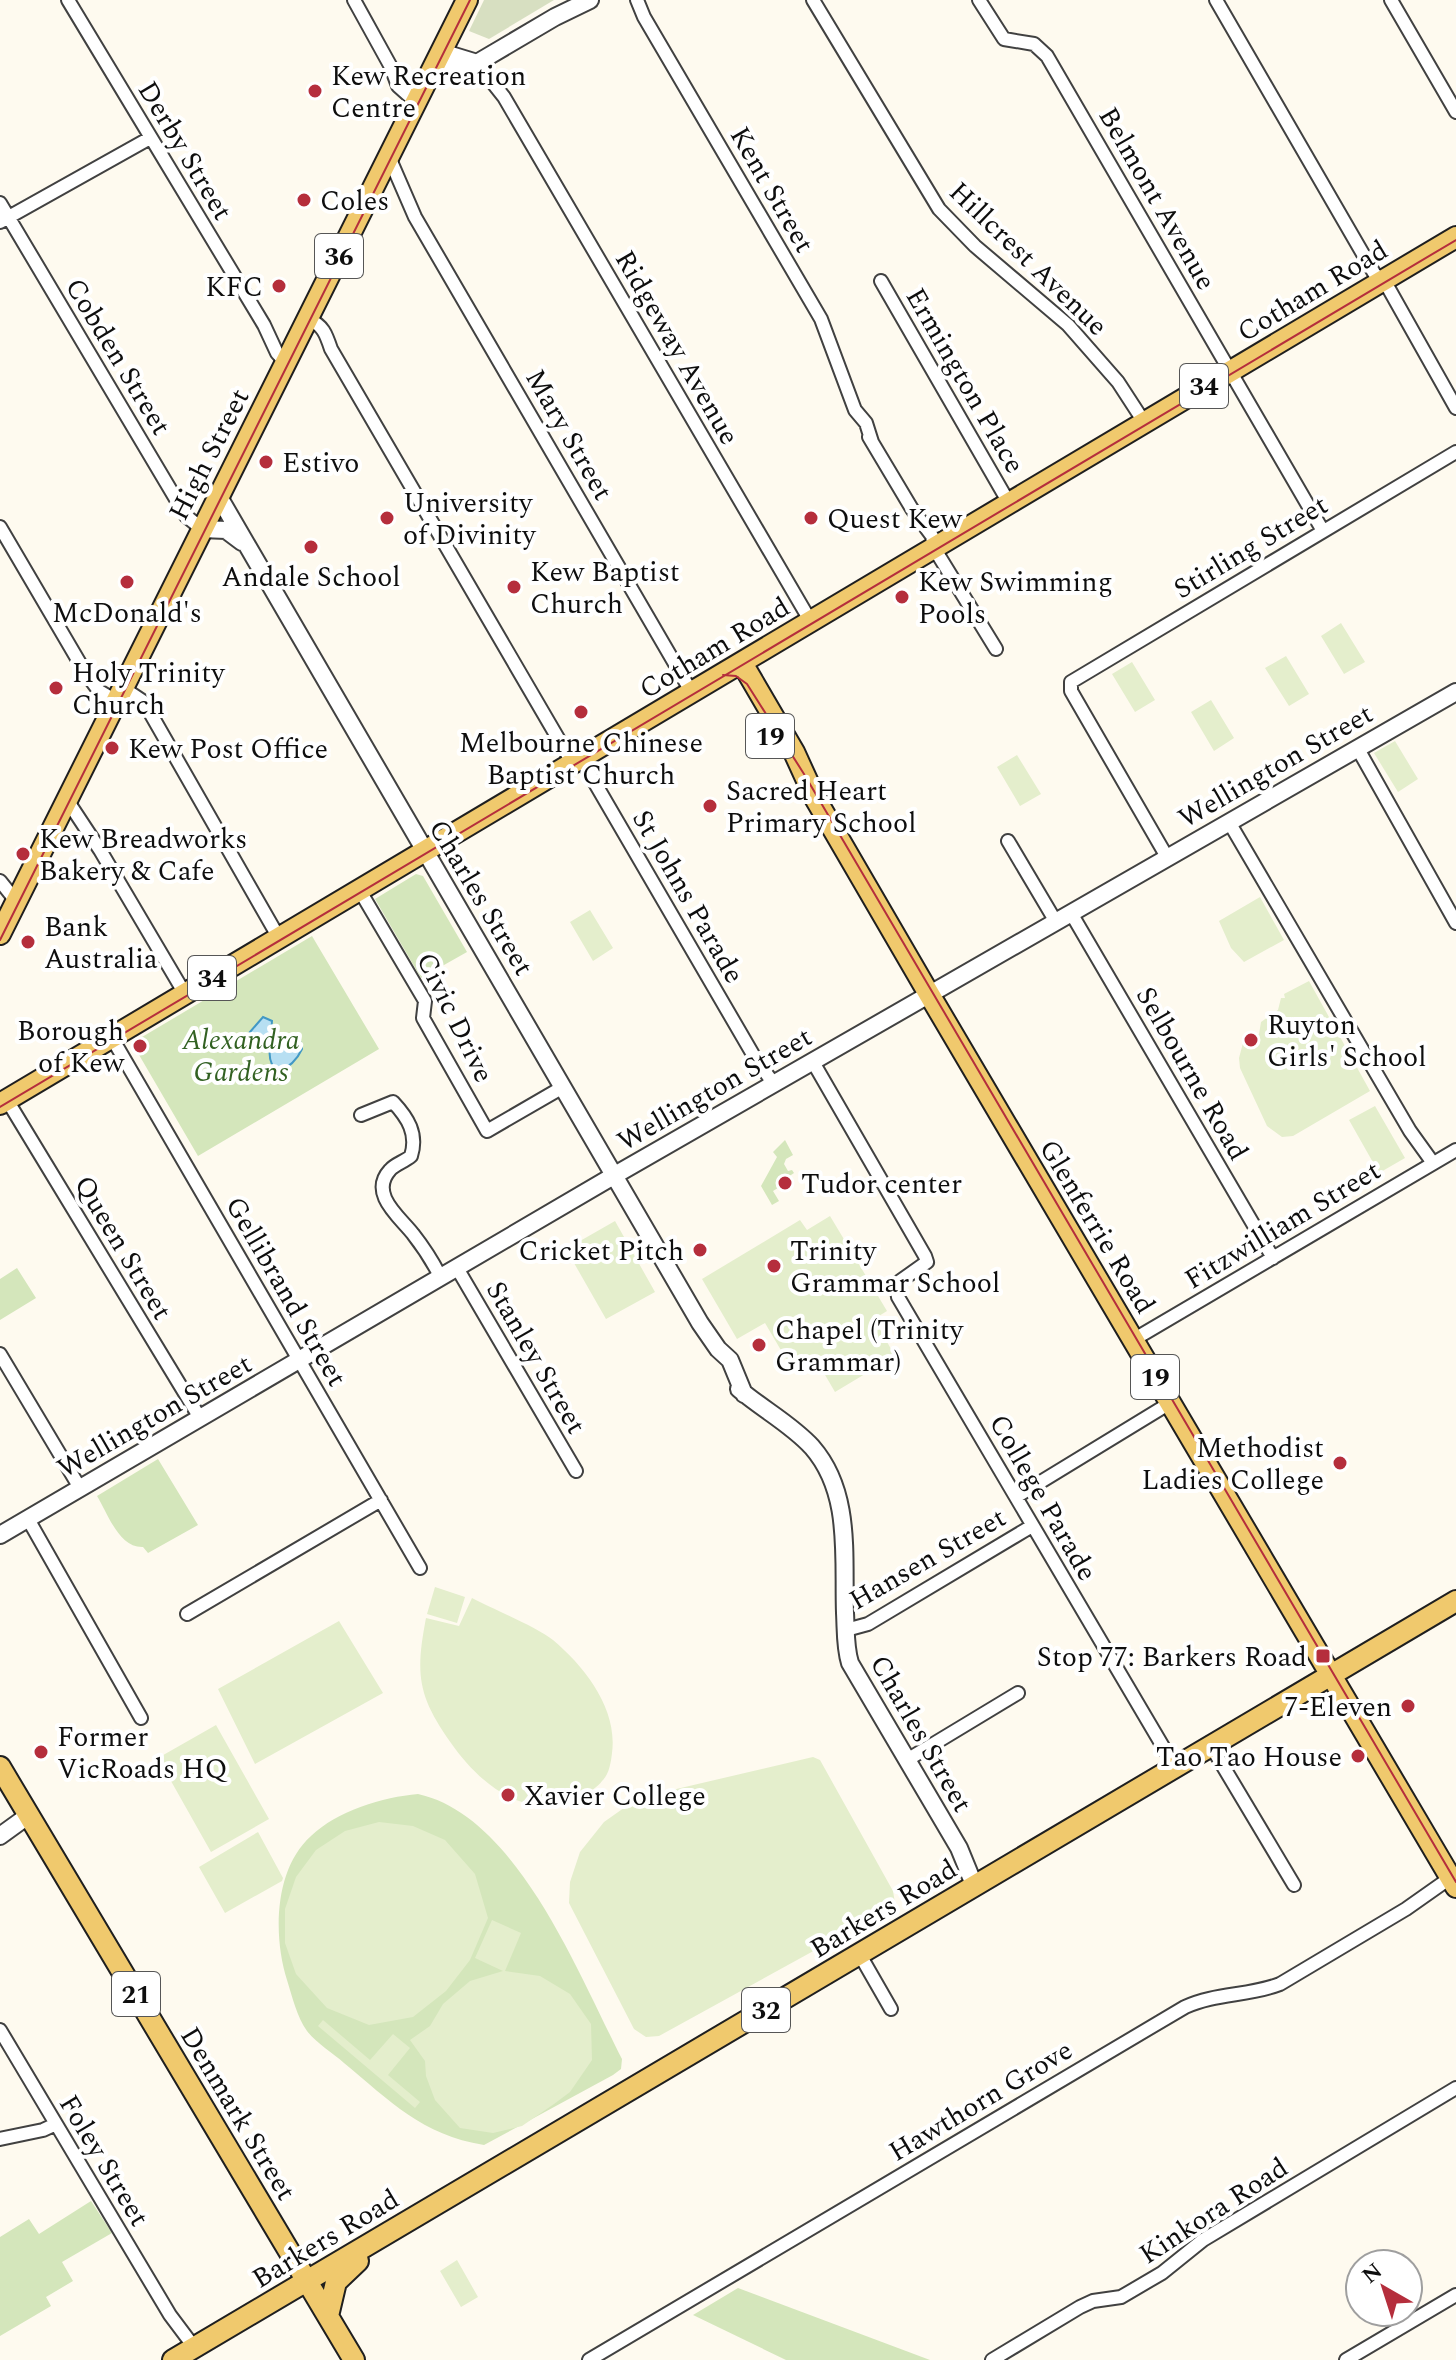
<svg xmlns="http://www.w3.org/2000/svg" width="1456" height="2360" viewBox="0 0 1456 2360" font-family="Spectral,serif">
<style>
.green{fill:#d4e6bb}
.cemetery{fill:#d7dfc1}
.pitch{fill:#e4eecc}
.water{fill:#b7dff2;stroke:#4298c5;stroke-width:2}
.lines{fill:none;stroke-linecap:round;stroke-linejoin:round}
.minor-casing{stroke:#414141;stroke-width:16}
.tertiary-casing{stroke:#414141;stroke-width:20}
.primary-casing{stroke:#1f1f1f;stroke-width:24}
.minor{stroke:#fff;stroke-width:12}
.tertiary{stroke:#fff;stroke-width:16}
.primary{stroke:#f0c96d;stroke-width:20}
.tram{stroke:#b52e3c;stroke-width:2}
.poi-dot{fill:#b52e3c;stroke:#fff;stroke-width:3}
.labels{text-anchor:middle;stroke-width:8;stroke-linejoin:round;paint-order:stroke}
.shield{fill:#fff;stroke:#565656;stroke-width:2}
.shield-label{font-size:26px;font-weight:bold;fill:#0e0e0e}
.poi-label{font-size:28px;fill:#0e0e0e;stroke:#fff;text-anchor:start}
.street-label{font-size:28px;fill:#0e0e0e;stroke:#fff}
.park-label{font-size:28px;font-style:italic;fill:#326122;stroke:#fff}
</style>
<rect width="100%" height="100%" fill="#fefaef"/>
<path class="green" d="M416,874L423,876L467,952L421,978L375,899Z
M312,936L379,1049L198,1156L135,1048L137,1040Z
M785,1140L793,1155L786,1159L784,1164L788,1171L792,1170L794,1173L788,1177L789,1181L773,1191L779,1201L772,1205L761,1186L777,1157L773,1152Z
M17,1268L36,1298L0,1320V1279Z
M158,1459L198,1525L148,1553L143,1547C119,1548 108,1514 97,1496Z
M418,1794C518,1816 579,1976 622,2059L621,2069L613,2075L484,2145C422,2135 390,2101 344,2063C333,2053 316,2043 307,2031C297,2017 292,1996 287,1980C273,1936 274,1869 311,1836C337,1811 383,1797 418,1794Z
M91,2201L112,2233L62,2262L73,2281L46,2297L51,2306L0,2336V2237L29,2219L39,2234Z
M738,2288L930,2360H786L693,2315Z"/>
<path class="cemetery" d="M484,0H554L489,39L469,31Z"/>
<path class="pitch" d="M1341,623L1365,662L1344,674L1321,636Z
M1286,656L1309,694L1289,706L1265,668Z
M1132,662L1155,700L1135,712L1112,674Z
M1211,700L1234,738L1214,751L1191,712Z
M1395,741L1418,779L1398,792L1374,753Z
M1017,755L1041,794L1020,806L997,767Z
M1260,897L1284,940L1244,962L1231,948L1219,921Z
M590,910L613,948L593,961L570,922Z
M1309,981L1370,1091L1293,1136L1282,1137L1267,1126L1240,1068L1239,1058L1243,1043L1259,1034L1261,1022L1278,1010L1281,998H1285L1284,994Z
M1375,1106L1405,1158L1379,1173L1349,1120Z
M830,1216L887,1311L874,1319L895,1356L835,1392L814,1356L792,1369L765,1323L737,1339L702,1279L800,1220L807,1230Z
M615,1221L655,1292L606,1319L566,1249Z
M435,1587L465,1597L457,1623L427,1614Z
M472,1598C493,1609 537,1627 553,1640C585,1667 618,1709 612,1753C611,1762 609,1775 602,1781C598,1787 589,1792 583,1795C530,1825 481,1786 451,1743C418,1696 415,1675 426,1618L459,1626Z
M339,1621L383,1693L255,1764L218,1689Z
M216,1725L269,1819L211,1852L158,1758Z
M813,1757L820,1760L893,1891L895,1903L888,1910L659,2036L646,2037L634,2029L569,1903L570,1882L580,1852L604,1822L638,1798Z
M379,1822L413,1826L445,1840L475,1874L488,1918L470,1960L446,1991L413,2017L369,2025L327,2008L296,1974L285,1943V1909L296,1877L316,1850L345,1831Z
M258,1832L283,1878L282,1881L225,1913L199,1867Z
M492,1920L521,1933L505,1971L540,1976L570,1994L591,2024L592,2060L570,2092L554,2104L522,2126L493,2133L460,2128L435,2100L426,2076L425,2061L410,2040L430,2026L443,2004L470,1981L503,1971L475,1958Z
M323,2020L370,2060L393,2034L410,2048L388,2075L420,2102L415,2108L318,2026Z
M457,2260L478,2297L461,2307L440,2271Z"/>
<path class="water" d="M263,1017L272,1021L271,1033L277,1038L289,1035L300,1041L302,1049C297,1060 290,1067 278,1072C269,1064 268,1055 271,1044L266,1040L260,1041L250,1032Z"/>
<g class="lines">
<g class="minor-casing">
<path id="minor" d="M68,0L264,325L277,353L286,363
M354,0L391,67L398,86L416,102
M637,0L644,17L821,319L855,410L866,423L872,442
M813,0L939,209L975,246L1068,325L1118,382L1144,422
M979,0L1004,39L1034,44L1047,56L1323,531
M1216,0L1374,273L1389,289L1456,408
M1391,0L1456,112
M477,63L504,97L811,622
M393,69L405,80L422,90
M389,157L415,217L692,693
M0,203L186,516L202,529
M0,222L150,138
M881,281L1009,503
M308,319C323,325 326,334 331,349L573,764
M869,437L912,509L932,536L934,548L996,649
M0,527L85,672L99,691L116,701
M123,688L144,702L279,938
M1358,749L1456,923
M581,759L755,1058L774,1084
M67,800L100,850L185,994
M1229,822L1410,1131L1433,1163
M1008,841L1056,922
M1167,857L1071,691V682L1456,452
M0,881L16,901
M360,891L425,1001L423,1018L487,1131L563,1087
M1071,913L1273,1258
M112,1038L420,1568
M813,1062L925,1256L927,1262L896,1284L898,1297L1175,1767
M7,1100L200,1418
M361,1115L393,1102C408,1118 418,1134 411,1156C404,1162 395,1164 390,1170C368,1194 401,1218 413,1234C424,1248 433,1262 441,1278
M457,1268L576,1471
M1133,1340L1456,1150
M0,1354L80,1488
M1016,1497L1170,1403
M28,1519L141,1718
M187,1614L381,1500
M846,1630L868,1624L1032,1526
M1211,1746L1294,1885
M907,1760L1018,1693
M860,1955L891,2009
M0,2030L170,2315L194,2347
M0,2139L43,2130L56,2124
M589,2360L1185,2007C1215,1993 1249,1996 1280,1984L1406,1909L1450,1878
M992,2360L1080,2307L1093,2301L1121,2297L1162,2273L1203,2240L1456,2088
M1346,2360L1456,2295"/>
</g>
<g class="tertiary-casing">
<path id="tertiary" d="M441,52L477,63
M436,63L456,72L472,70L477,63L555,17L590,0
M219,497L700,1323L718,1349L730,1360L744,1394
M202,529L226,530L242,542
M739,1389C762,1409 791,1424 812,1447C852,1493 843,1556 845,1613C846,1630 845,1647 850,1663L959,1848L975,1887
M0,1535L615,1175L1456,692
M0,1836L29,1815"/>
</g>
<g class="primary-casing">
<path id="primary" d="M742,663L794,752L815,798L929,994L1456,1887
M0,934L467,0
M0,1104L1456,237
M0,1767L354,2360
M328,2316L336,2282L358,2261
M173,2360L1456,1601"/>
</g>
<use href="#minor" class="minor"/>
<use href="#tertiary" class="tertiary"/>
<use href="#primary" class="primary"/>
<path class="tram" d="M723,675L736,676L747,684L804,774L1456,1882
M0,940L470,0
M0,1107L1456,240"/>
</g>
<g class="poi-dot">
<circle cx="315" cy="91" r="8"/>
<circle cx="304" cy="200" r="8"/>
<circle cx="279" cy="286" r="8"/>
<circle cx="266" cy="462" r="8"/>
<circle cx="387" cy="518" r="8"/>
<circle cx="811" cy="518" r="8"/>
<circle cx="311" cy="547" r="8"/>
<circle cx="127" cy="582" r="8"/>
<circle cx="514" cy="587" r="8"/>
<circle cx="902" cy="597" r="8"/>
<circle cx="56" cy="688" r="8"/>
<circle cx="581" cy="712" r="8"/>
<circle cx="112" cy="748" r="8"/>
<circle cx="710" cy="806" r="8"/>
<circle cx="23" cy="854" r="8"/>
<circle cx="28" cy="942" r="8"/>
<circle cx="1251" cy="1040" r="8"/>
<circle cx="140" cy="1046" r="8"/>
<circle cx="785" cy="1183" r="8"/>
<circle cx="700" cy="1250" r="8"/>
<circle cx="774" cy="1266" r="8"/>
<circle cx="759" cy="1345" r="8"/>
<circle cx="1340" cy="1463" r="8"/>
<rect x="1315" y="1648" width="16" height="16" rx="4"/>
<circle cx="1408" cy="1706" r="8"/>
<circle cx="41" cy="1752" r="8"/>
<circle cx="1358" cy="1756" r="8"/>
<circle cx="508" cy="1795" r="8"/>
</g>
<g class="labels">
<g class="shield">
<rect x="315" y="234" width="48" height="44" rx="6"/>
<rect x="1180" y="364" width="48" height="44" rx="6"/>
<rect x="746" y="714" width="48" height="44" rx="6"/>
<rect x="188" y="956" width="48" height="44" rx="6"/>
<rect x="1131" y="1355" width="48" height="44" rx="6"/>
<rect x="112" y="1972" width="48" height="44" rx="6"/>
<rect x="742" y="1988" width="48" height="44" rx="6"/>
</g>
<g class="shield-label">
<text x="339" y="265">36</text>
<text x="1204" y="395">34</text>
<text x="770" y="745">19</text>
<text x="212" y="987">34</text>
<text x="1155" y="1386">19</text>
<text x="136" y="2003">21</text>
<text x="766" y="2019">32</text>
</g>
<g class="poi-label">
<text x="331" y="85">Kew Recreation<tspan x="331" dy="32">Centre</tspan></text>
<text x="320" y="210">Coles</text>
<text x="263" y="296" text-anchor="end">KFC</text>
<text x="282" y="472">Estivo</text>
<text x="403" y="512">University<tspan x="403" dy="32">of Divinity</tspan></text>
<text x="827" y="528">Quest Kew</text>
<text x="530" y="581">Kew Baptist<tspan x="530" dy="32">Church</tspan></text>
<text x="311" y="586" text-anchor="middle">Andale School</text>
<text x="918" y="591">Kew Swimming<tspan x="918" dy="32">Pools</tspan></text>
<text x="127" y="622" text-anchor="middle">McDonald's</text>
<text x="72" y="682">Holy Trinity<tspan x="72" dy="32">Church</tspan></text>
<text x="581" y="752" text-anchor="middle">Melbourne Chinese<tspan x="581" dy="32">Baptist Church</tspan></text>
<text x="128" y="758">Kew Post Office</text>
<text x="726" y="800">Sacred Heart<tspan x="726" dy="32">Primary School</tspan></text>
<text x="39" y="848">Kew Breadworks<tspan x="39" dy="32">Bakery &amp; Cafe</tspan></text>
<text x="44" y="936">Bank<tspan x="44" dy="32">Australia</tspan></text>
<text x="1267" y="1034">Ruyton<tspan x="1267" dy="32">Girls' School</tspan></text>
<text x="124" y="1040" text-anchor="end">Borough<tspan x="124" dy="32">of Kew</tspan></text>
<text x="801" y="1193">Tudor center</text>
<text x="684" y="1260" text-anchor="end">Cricket Pitch</text>
<text x="790" y="1260">Trinity<tspan x="790" dy="32">Grammar School</tspan></text>
<text x="775" y="1339">Chapel (Trinity<tspan x="775" dy="32">Grammar)</tspan></text>
<text x="1324" y="1457" text-anchor="end">Methodist<tspan x="1324" dy="32">Ladies College</tspan></text>
<text x="1307" y="1666" text-anchor="end">Stop 77: Barkers Road</text>
<text x="1392" y="1716" text-anchor="end">7-Eleven</text>
<text x="57" y="1746">Former<tspan x="57" dy="32">VicRoads HQ</tspan></text>
<text x="1342" y="1766" text-anchor="end">Tao Tao House</text>
<text x="524" y="1805">Xavier College</text>
</g>
<g class="street-label">
<text transform="translate(186 150) rotate(59)" y="10">Derby Street</text>
<text transform="translate(773 189) rotate(60)" y="10">Kent Street</text>
<text transform="translate(1158 198) rotate(60)" y="10">Belmont Avenue</text>
<text transform="translate(1029 258) rotate(44)" y="10">Hillcrest Avenue</text>
<text transform="translate(1312 290) rotate(-31)" y="10">Cotham Road</text>
<text transform="translate(678 347) rotate(60)" y="10">Ridgeway Avenue</text>
<text transform="translate(119 356) rotate(59)" y="10">Cobden Street</text>
<text transform="translate(966 380) rotate(60)" y="10">Ermington Place</text>
<text transform="translate(570 434) rotate(60)" y="10">Mary Street</text>
<text transform="translate(208 454) rotate(-63)" y="10">High Street</text>
<text transform="translate(1250 546) rotate(-31)" y="10">Stirling Street</text>
<text transform="translate(714 647) rotate(-31)" y="10">Cotham Road</text>
<text transform="translate(1275 765) rotate(-30)" y="10">Wellington Street</text>
<text transform="translate(689 896) rotate(60)" y="10">St Johns Parade</text>
<text transform="translate(482 897) rotate(59)" y="10">Charles Street</text>
<text transform="translate(456 1017) rotate(64)" y="10">Civic Drive</text>
<text transform="translate(1193 1073) rotate(60)" y="10">Selbourne Road</text>
<text transform="translate(714 1088) rotate(-30)" y="10">Wellington Street</text>
<text transform="translate(1282 1224) rotate(-31)" y="10">Fitzwilliam Street</text>
<text transform="translate(1098 1226) rotate(59)" y="10">Glenferrie Road</text>
<text transform="translate(124 1247) rotate(59)" y="10">Queen Street</text>
<text transform="translate(287 1291) rotate(60)" y="10">Gellibrand Street</text>
<text transform="translate(537 1357) rotate(60)" y="10">Stanley Street</text>
<text transform="translate(154 1415) rotate(-30)" y="10">Wellington Street</text>
<text transform="translate(1044 1497) rotate(60)" y="10">College Parade</text>
<text transform="translate(927 1558) rotate(-30)" y="10">Hansen Street</text>
<text transform="translate(922 1733) rotate(60)" y="10">Charles Street</text>
<text transform="translate(883 1908) rotate(-31)" y="10">Barkers Road</text>
<text transform="translate(980 2100) rotate(-31)" y="10">Hawthorn Grove</text>
<text transform="translate(239 2113) rotate(59)" y="10">Denmark Street</text>
<text transform="translate(105 2160) rotate(59)" y="10">Foley Street</text>
<text transform="translate(1213 2210) rotate(-33)" y="10">Kinkora Road</text>
<text transform="translate(325 2238) rotate(-31)" y="10">Barkers Road</text>
</g>
<g class="park-label">
<text x="241" y="1049">Alexandra<tspan x="241" dy="32">Gardens</tspan></text>
</g>
</g>
<g transform="translate(1384 2288) rotate(321)"><circle r="38" fill="#ffffff" stroke="#9f9f9f" stroke-width="2"/>
<path d="M0-6L14 30L0 20L-14 30Z" fill="#b52e3c"/>
<text y="-12" font-size="22" font-weight="bold" text-anchor="middle" fill="#0e0e0e">N</text>
</g>
</svg>
